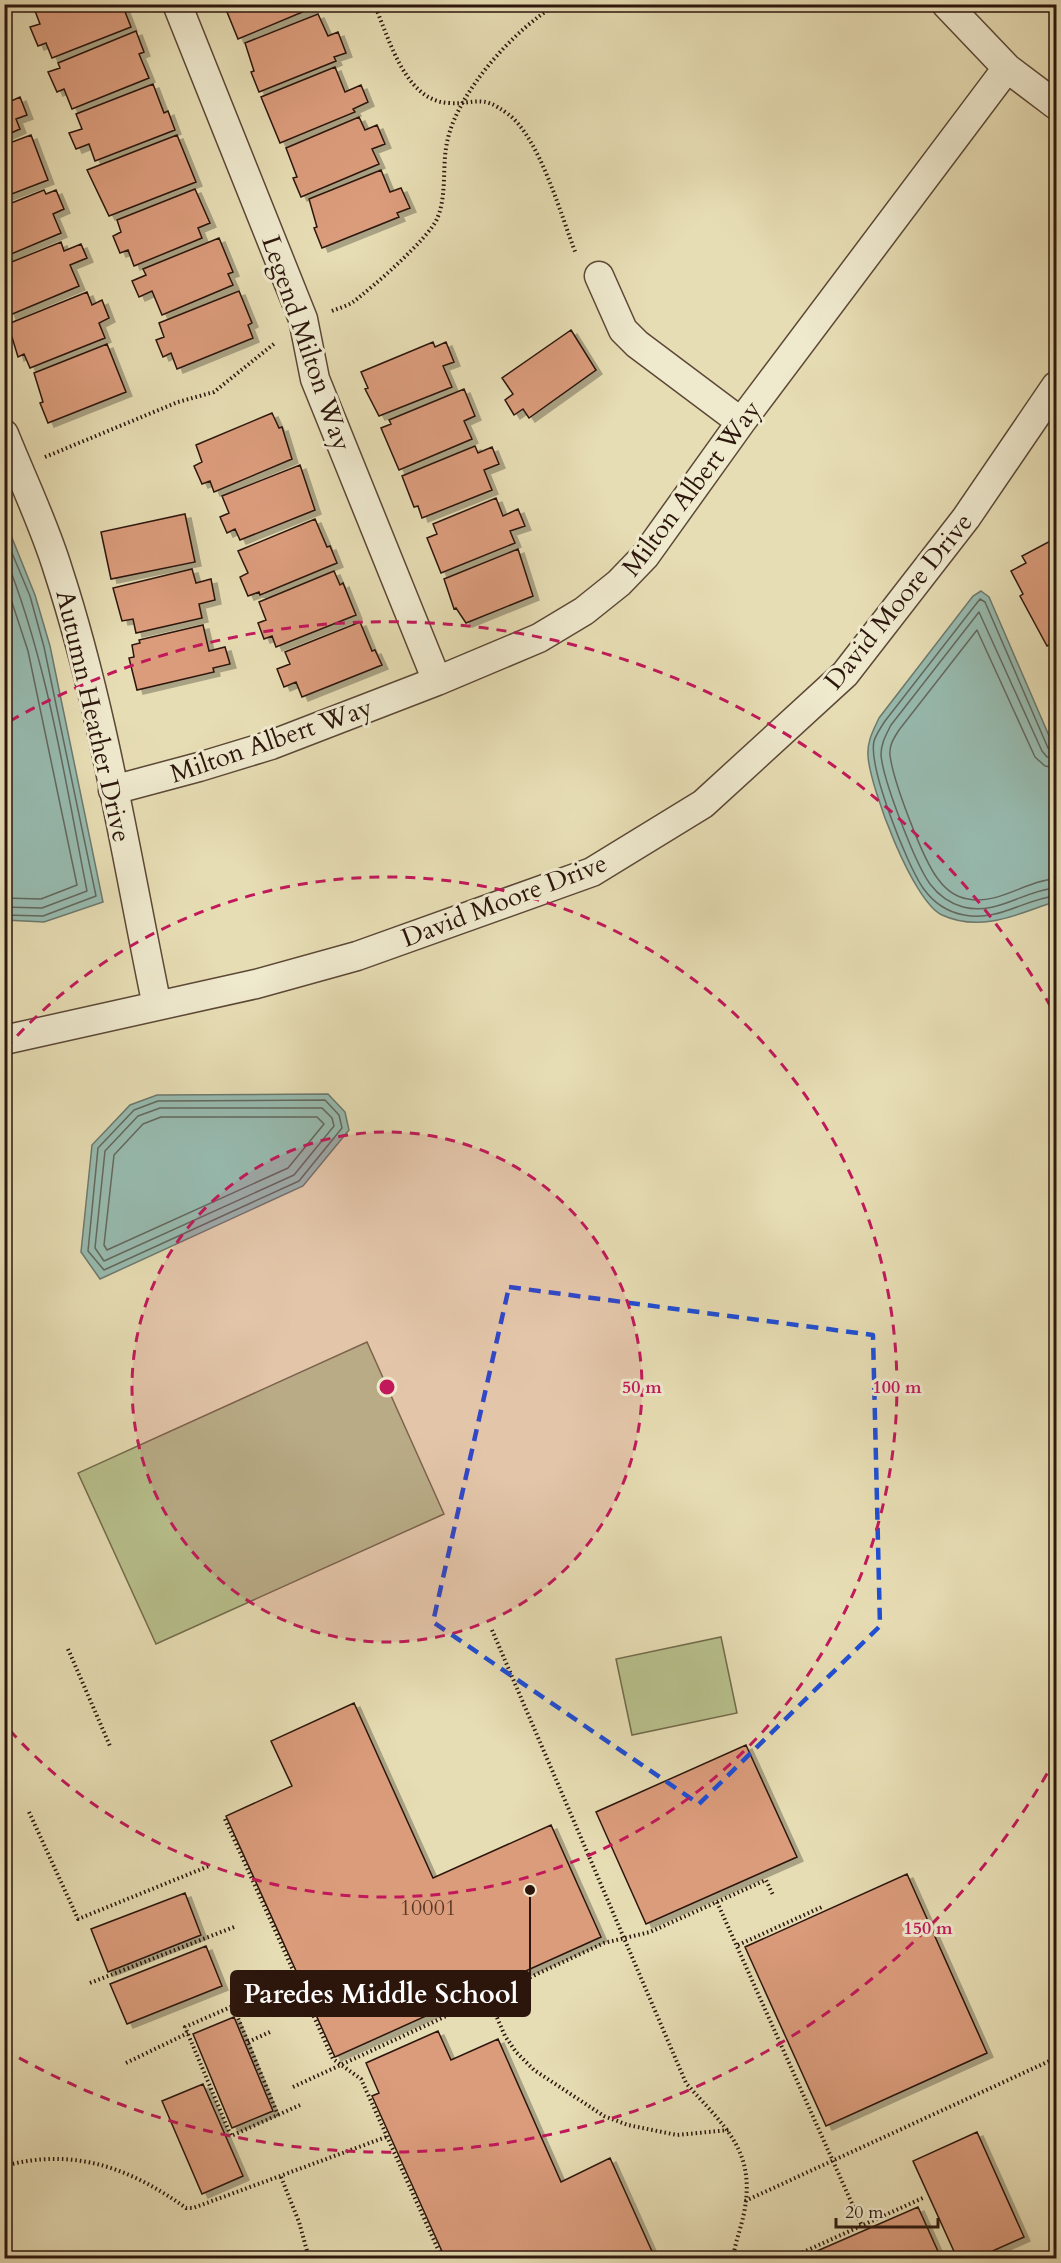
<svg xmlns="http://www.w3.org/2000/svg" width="1061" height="2263" viewBox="0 0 1061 2263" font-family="Cardo,serif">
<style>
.green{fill:#b7c08c;stroke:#726b4c;stroke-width:1.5}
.water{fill:#97bbb0;stroke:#6c796e;stroke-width:1.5}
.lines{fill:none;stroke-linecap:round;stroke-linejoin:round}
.shore{stroke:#62685e;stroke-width:1.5}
.building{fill:#db9c7c;stroke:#2c160c;stroke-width:1.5;filter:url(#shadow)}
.minor-casing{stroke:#5b4836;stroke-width:31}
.path{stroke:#2c160c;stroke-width:4;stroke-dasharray:1.5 3;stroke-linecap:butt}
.minor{stroke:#efe9ce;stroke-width:28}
.marked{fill:none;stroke:#1d4ed8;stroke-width:4.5;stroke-dasharray:12 8;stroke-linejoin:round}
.ring{fill:none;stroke:#c2185b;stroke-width:3;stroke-dasharray:10 8}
.labels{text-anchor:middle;stroke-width:6;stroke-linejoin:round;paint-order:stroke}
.number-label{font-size:22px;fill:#583828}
.street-label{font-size:26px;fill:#2c160c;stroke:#efe9ce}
.centre{fill:#c2185b;stroke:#efe9ce;stroke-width:3}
.ring-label{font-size:18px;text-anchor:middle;font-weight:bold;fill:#c2185b;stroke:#efe9ce;stroke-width:6;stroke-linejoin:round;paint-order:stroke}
.leader{fill:none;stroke:#2c160c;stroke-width:2}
.callout-dot{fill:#2c160c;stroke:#efe9ce;stroke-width:2}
.callout{fill:#2c160c;stroke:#2c160c;stroke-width:2}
.callout-label{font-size:27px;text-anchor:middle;font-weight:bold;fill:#fff}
</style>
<defs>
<filter id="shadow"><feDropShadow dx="6" dy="4" stdDeviation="0" flood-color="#0004"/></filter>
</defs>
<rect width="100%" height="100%" fill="#e7ddb4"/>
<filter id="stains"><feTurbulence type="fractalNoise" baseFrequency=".00333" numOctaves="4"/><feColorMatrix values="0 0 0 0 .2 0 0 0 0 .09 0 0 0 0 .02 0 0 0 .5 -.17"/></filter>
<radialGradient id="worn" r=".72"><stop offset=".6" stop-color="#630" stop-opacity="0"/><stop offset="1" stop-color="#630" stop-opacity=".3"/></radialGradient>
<path class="green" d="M367,1342L444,1514L156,1644L78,1473Z
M721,1637L737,1713L632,1735L616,1659Z"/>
<path class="water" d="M4,518L35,595L50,646L103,902L44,922L5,920Z
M981,591L989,597L1056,752V901C1019,914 981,933 942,915C913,902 870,788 868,756C867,741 873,731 879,718L973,596Z
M328,1094L345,1112L349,1130L303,1186L100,1279L81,1252L92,1145L130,1105L157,1095Z"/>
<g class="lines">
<path class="shore" d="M4,534L30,596L44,647L96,896L43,916L4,915
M4,554C47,659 65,780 87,891L42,908L4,907
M4,578L28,651L77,885L41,899L4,898
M1056,752L1048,748L985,602L980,599L885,721C881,727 876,735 874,741C868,767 907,865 923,888C933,902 947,912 964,915C998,922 1024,899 1056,896
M1056,759L1047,757L1042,751L979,612L891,725C886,735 881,743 881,755C883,780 915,863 930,884C939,896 949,903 963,907C997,916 1024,890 1056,888
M1056,768L1045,766L1035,757L977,630L899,730C894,738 889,745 890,755C893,781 923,860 938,879C946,890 955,897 968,899C1000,905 1026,880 1056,879
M325,1100L339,1115L342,1128L299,1181L104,1270L88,1251L98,1148L134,1110L158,1101Z
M160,1108H322L332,1118L334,1126L294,1175L104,1261L95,1248L105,1151L138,1116Z
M161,1117H317L324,1124L288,1168L107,1250L104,1245L114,1155L143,1124Z"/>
</g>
<path class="building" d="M52,4H122L131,27L52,58L46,43L38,46L30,27L40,24L35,11Z
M230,4H311L312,8L238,39L225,7Z
M318,14L328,36L338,32L346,53L334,57L336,61L259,92L251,72L254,71L245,43Z
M136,31L144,52L139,54L149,78L72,109L64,89L57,92L48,72L60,68L58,63Z
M335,67L345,92L361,85L368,102L353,109L355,112L280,143L261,97Z
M153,84L164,113L168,111L175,130L95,161L89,144L76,149L69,133L82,129L76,114Z
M4,91L9,102L20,97L27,115L16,119L20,129L4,136Z
M359,117L365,130L377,125L385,144L372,149L379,164L301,197L293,178L297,177L286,148Z
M31,135L48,180L4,197V145Z
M177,135L196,182L109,216L87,170Z
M381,170L390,192L401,188L410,208L397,213L399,217L322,248L314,228L317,227L309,199Z
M195,189L210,223L198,228L202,238L134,266L128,250L120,253L113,236L121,232L117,220Z
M44,190L46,194L56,190L64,209L53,214L61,233L4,257V206Z
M219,238L233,272L228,274L233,285L162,315L152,291L139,297L132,281L146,275L143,269Z
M61,242L64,251L81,244L87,258L70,265L79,286L10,315L4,301V265Z
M239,291L252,323L248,325L253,338L177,369L171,353L163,357L156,340L164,337L159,323Z
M87,292L92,305L102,300L109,318L99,323L105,338L30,368L24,354L18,357L8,324Z
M571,330L596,370L529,418L523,409L514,415L505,400L513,394L502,378Z
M433,342L435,347L446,342L454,362L443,366L452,387L379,416L365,389L368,388L361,372Z
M107,344L126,392L48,423L40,403L43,402L34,373Z
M464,389L475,416L464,421L472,439L399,470L381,428L391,424L389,420Z
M272,413L279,428L282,427L292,459L214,492L210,481L202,484L194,466L202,462L196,445Z
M475,446L478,453L492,447L499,464L484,470L492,490L422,518L418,506L414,507L402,476Z
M300,465L315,510L240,540L235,529L227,533L220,517L229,513L222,496Z
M496,498L503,516L518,509L525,526L510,531L515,543L441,573L427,538L437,534L433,524Z
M185,514L195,562L111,579L101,532Z
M315,519L327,547L330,546L337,563L260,595L259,592L248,596L240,577L248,573L238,551Z
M1056,538V641L1047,646L1020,596L1023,594L1011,571L1026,563L1022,556Z
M518,549L533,596L466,623L456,608L454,609L444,579Z
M192,569L196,583L211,579L215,600L199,604L202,618L136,633L133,619L122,621L113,588Z
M334,571L340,585L343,583L356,615L276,647L272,636L264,639L258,623L266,620L259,602Z
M360,622L372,651L375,650L382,665L302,697L296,682L284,687L277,669L290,664L285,652Z
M203,625L209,651L225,647L230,664L213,668L214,672L137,690L129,658L134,657L132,645L140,643L139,640Z
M354,1703L433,1878L551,1825L601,1937L335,2057L226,1816L292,1786L271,1741Z
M746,1745L797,1857L646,1924L596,1812Z
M907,1874L987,2053L826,2126L745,1947Z
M185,1893L201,1935L108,1972L91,1929Z
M206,1946L222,1986L127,2024L110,1984Z
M234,2017L273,2111L232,2128L193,2034Z
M438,2031L451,2060L498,2039L561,2182L610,2158L655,2258H445L372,2096L379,2093L366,2063Z
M203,2084L243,2176L202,2194L162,2101Z
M977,2132L1024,2237L977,2258H957L913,2161Z
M918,2207L941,2258H801Z"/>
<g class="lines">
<g class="minor-casing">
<path id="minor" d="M177,4L303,319L315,379L437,681
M946,4L1007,68L1056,105
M599,276L623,330L637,344L741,422
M4,434C22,479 44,524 58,570C104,711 127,862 157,1006
M113,790L199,767L271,745L437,681L539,638L584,611L619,583L645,556L741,422L1007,68
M4,1040L256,984L357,956L592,872L703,804L845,674L966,518L1056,386"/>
</g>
<path class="path" d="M374,4C389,37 404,100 448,103C477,105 480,93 508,114C540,138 561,216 576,254
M332,311C339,308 347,306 353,302C372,288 428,239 437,219C448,193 441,165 448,138C459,91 516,27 558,4
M45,457L178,402L214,392L275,343
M492,1630L686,2083C722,2125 757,2149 744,2213C741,2228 735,2243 733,2258
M68,1649L110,1746
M29,1812L78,1919L209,1866
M225,1819L333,2059L361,2079L442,2258
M717,1902L862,2226
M738,1945L824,1906
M90,1983L234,1927
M256,1996L185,2027L231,2136L300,2105
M488,1997L505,2036L516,2052L534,2070L604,2116L628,2125L677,2135L729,2130
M233,2006L278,2115
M248,2042L270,2032
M126,2063L188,2033
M293,2087L604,1943L650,1932L766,1880L773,1895
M4,2166C74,2147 130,2168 186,2208H193L386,2137
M281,2177L299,2222L309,2258
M745,2201L1056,2058
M790,2258L925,2197"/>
<use href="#minor" class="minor"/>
</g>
<path class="marked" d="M509,1287L873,1335L880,1626L699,1804L433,1622Z"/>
<circle cx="387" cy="1387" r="255" fill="#c2185b" fill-opacity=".12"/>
<g class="ring">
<circle cx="387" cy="1387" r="255"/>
<path d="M5 1049A510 510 0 1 1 5 1725"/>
<path d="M1056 1758A765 765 0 0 1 5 2050M10 721A765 765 0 0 1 1056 1016"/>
</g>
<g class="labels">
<g class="number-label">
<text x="428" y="1915">10001</text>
</g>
<g class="street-label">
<text transform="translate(307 343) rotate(71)" y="9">Legend Milton Way</text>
<text transform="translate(691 488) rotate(-53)" y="9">Milton Albert Way</text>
<text transform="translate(898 601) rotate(-51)" y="9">David Moore Drive</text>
<text transform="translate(94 716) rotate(77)" y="9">Autumn Heather Drive</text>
<text transform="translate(271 740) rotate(-19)" y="9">Milton Albert Way</text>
<text transform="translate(504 900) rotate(-21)" y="9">David Moore Drive</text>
</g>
</g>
<circle cx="387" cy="1387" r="9" class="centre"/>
<g class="ring-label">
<text x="642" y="1393">50 m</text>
<text x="897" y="1393">100 m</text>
<text x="928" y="1934">150 m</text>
</g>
<path class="leader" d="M530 1890L530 1994"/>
<circle class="callout-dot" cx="530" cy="1890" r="6"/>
<rect class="callout" x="231" y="1971" width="299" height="45" rx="6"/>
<g class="callout-label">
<text x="381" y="2003">Paredes Middle School</text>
</g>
<rect width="1061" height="2263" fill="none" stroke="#e7ddb4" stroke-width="24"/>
<rect x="6" y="6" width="1049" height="2251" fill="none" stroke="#2c160c" stroke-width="3"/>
<rect x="12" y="12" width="1037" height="2239" fill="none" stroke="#2c160c" stroke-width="1.5"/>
<path d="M836 2218v9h102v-9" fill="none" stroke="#2c160c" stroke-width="3"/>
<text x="845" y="2218" font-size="18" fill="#2c160c" stroke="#efe9ce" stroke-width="4.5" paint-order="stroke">20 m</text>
<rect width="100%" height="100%" filter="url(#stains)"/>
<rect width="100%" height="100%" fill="url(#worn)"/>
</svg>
